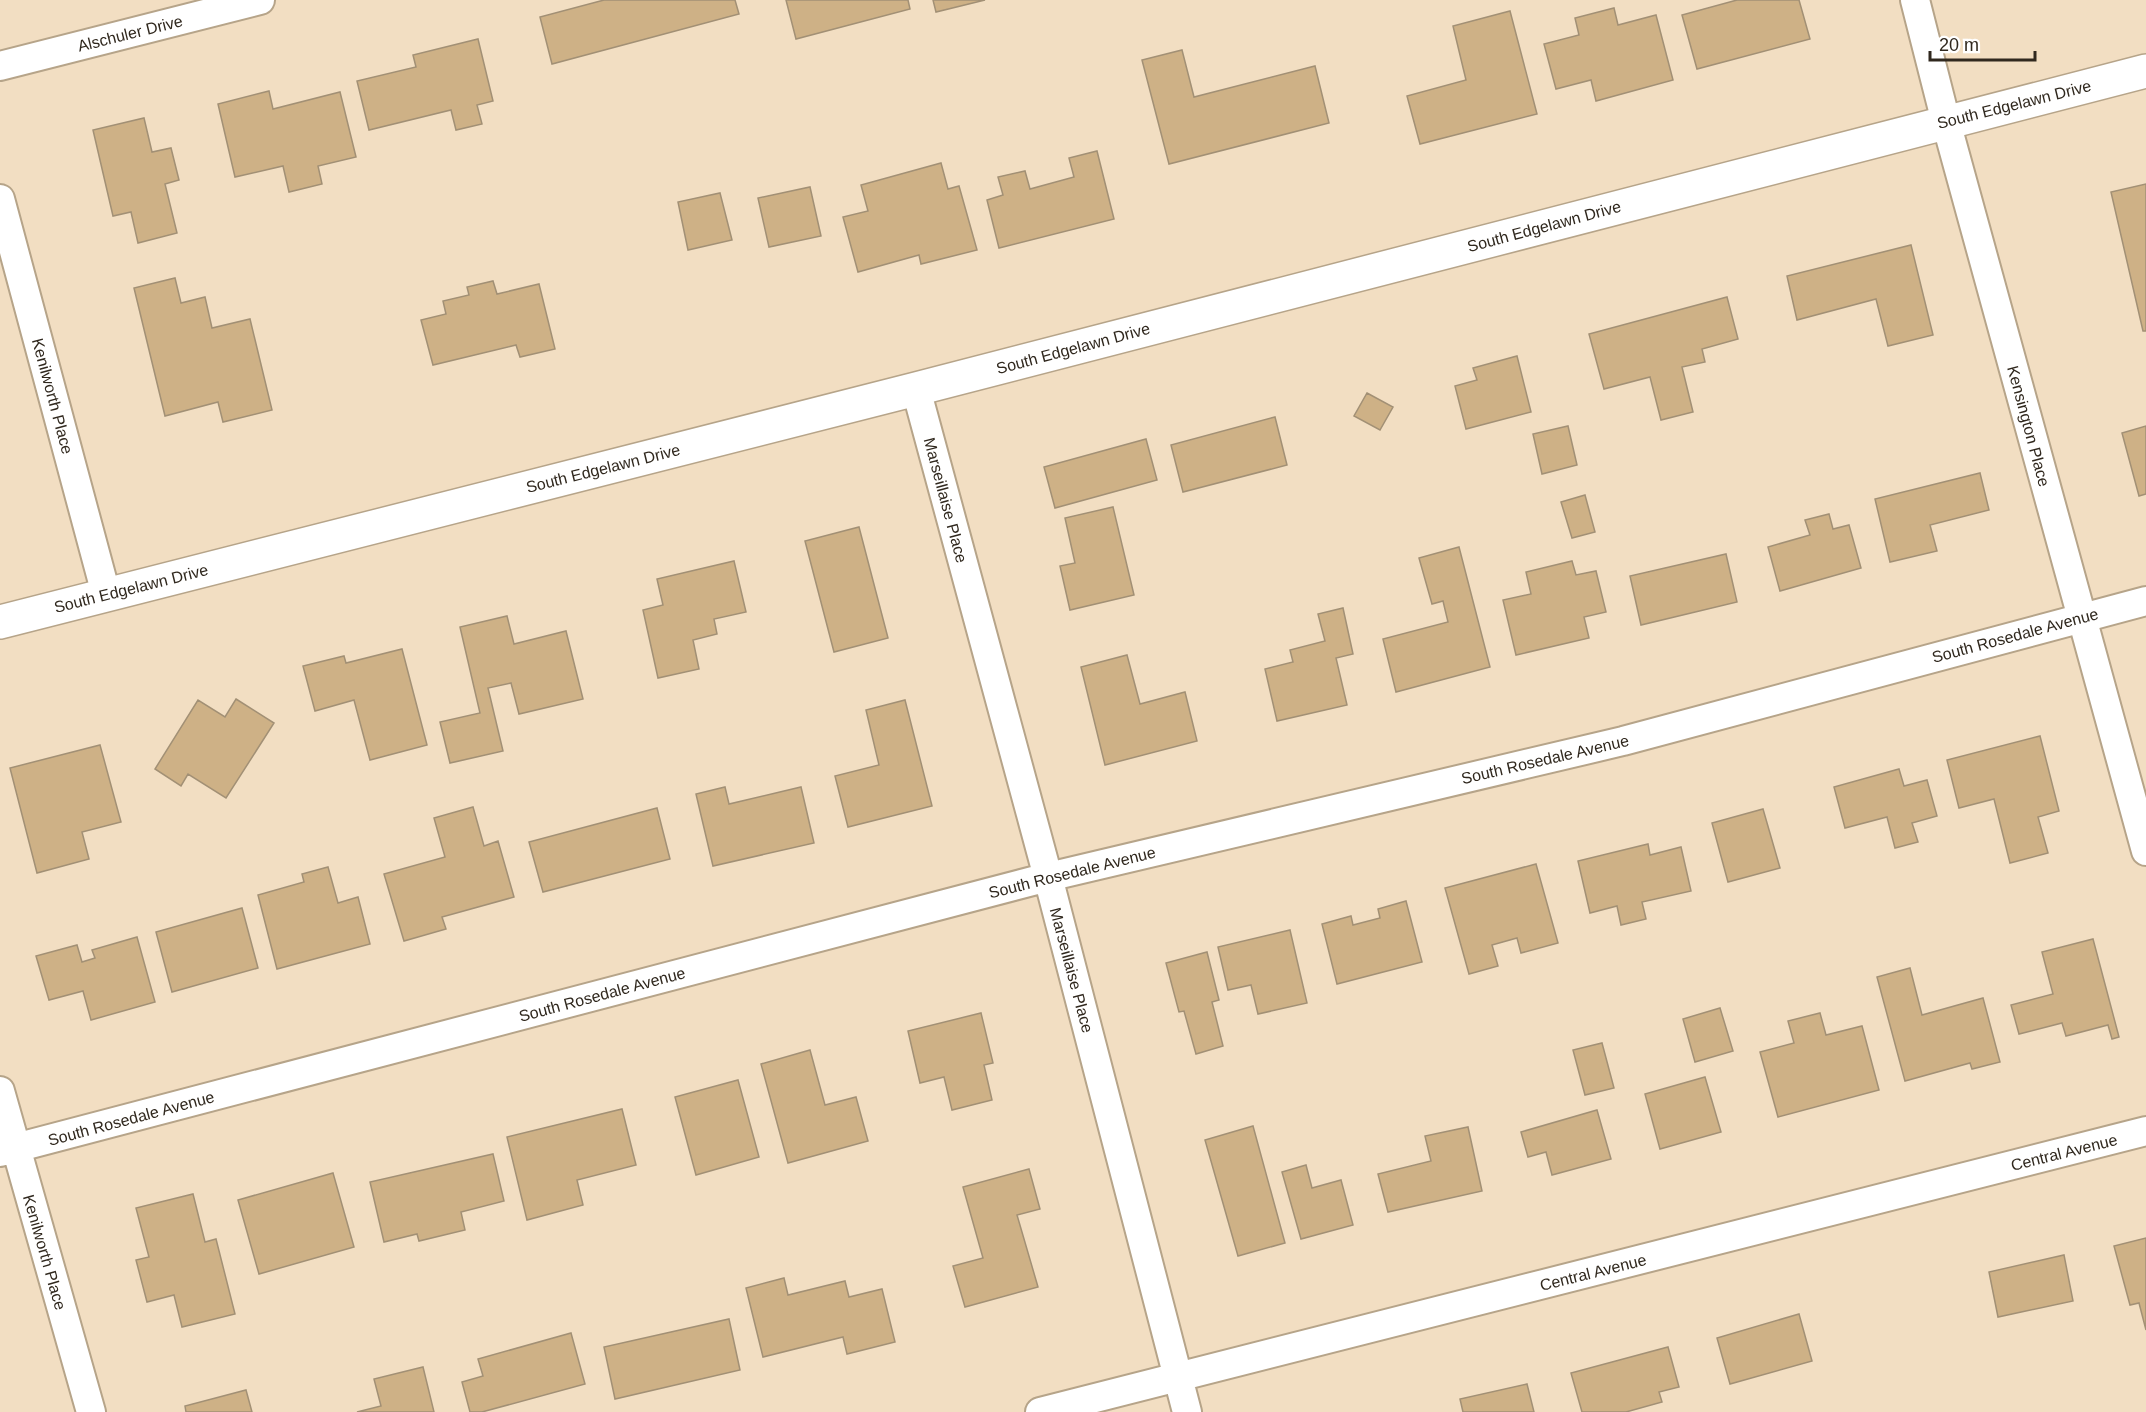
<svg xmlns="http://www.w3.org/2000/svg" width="2146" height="1412" viewBox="0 0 2146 1412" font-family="Helvetica,sans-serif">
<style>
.building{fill:#ceb186;stroke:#a29075;stroke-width:1.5}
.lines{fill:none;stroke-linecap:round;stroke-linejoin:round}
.minor-casing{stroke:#b6a489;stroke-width:32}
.tertiary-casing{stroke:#b6a489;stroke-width:36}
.minor{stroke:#fff;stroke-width:28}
.tertiary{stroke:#fff;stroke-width:33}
.labels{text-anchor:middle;stroke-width:4.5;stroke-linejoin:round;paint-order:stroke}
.street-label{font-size:16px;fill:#30281e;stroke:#fff}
</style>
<rect width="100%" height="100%" fill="#f2dec2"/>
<path class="building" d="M604,0H735L739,14L552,64L540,17Z
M786,0H908L910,9L796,39Z
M933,0H985L936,12Z
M1737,0H1799L1810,39L1697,69L1682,15Z
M1614,8L1618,25L1656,15L1673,80L1596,101L1591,80L1556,89L1544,44L1579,35L1575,18Z
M1510,11L1537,114L1420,144L1407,96L1466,80L1453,26Z
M478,39L493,101L477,105L482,124L456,130L451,110L369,130L357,81L416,67L413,55Z
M1182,50L1194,97L1315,66L1329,123L1169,164L1142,60Z
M269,91L273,109L340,92L356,157L318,166L322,184L289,192L283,166L235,177L218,104Z
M144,118L152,152L171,148L179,180L165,184L177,233L138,243L131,212L113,216L93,130Z
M1097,151L1114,219L999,248L987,200L1003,195L998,177L1025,171L1030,189L1074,177L1069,158Z
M941,163L948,189L959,186L977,250L921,264L919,255L858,272L843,217L868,211L861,185Z
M2146,184V331H2143L2111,192Z
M810,187L821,236L769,247L758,198Z
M720,193L732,240L688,250L678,202Z
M1911,245L1933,335L1888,346L1876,299L1797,320L1787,276Z
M175,278L181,303L205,297L212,328L250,319L272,410L223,422L218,402L165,416L134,288Z
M493,281L497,294L539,284L555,349L520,357L516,345L433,365L421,320L446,314L443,301L469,295L467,287Z
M1727,297L1738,339L1702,349L1705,362L1682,367L1693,412L1661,420L1650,377L1604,389L1589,334Z
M1517,356L1531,412L1466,429L1455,386L1477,380L1473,368Z
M1367,393L1393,407L1380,430L1354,416Z
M1275,417L1287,465L1183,492L1171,445Z
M1568,426L1577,465L1542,474L1533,434Z
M2146,426V494L2139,496L2122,433Z
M1146,439L1157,480L1055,508L1044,467Z
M1980,473L1989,510L1930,525L1937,551L1890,562L1875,499Z
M1585,495L1595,532L1572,538L1561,502Z
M1113,507L1134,595L1070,610L1060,566L1075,563L1065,518Z
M1829,514L1833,529L1849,525L1861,568L1780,591L1768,547L1810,535L1805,520Z
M859,527L888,638L834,652L805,541Z
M1459,547L1490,667L1396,692L1383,639L1448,622L1443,601L1432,604L1419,558Z
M1726,554L1737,602L1641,625L1630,576Z
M734,561L746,612L714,619L717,634L693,640L699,669L658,678L643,610L663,605L657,579Z
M1572,561L1576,575L1596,571L1606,612L1584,617L1589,638L1516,655L1503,600L1531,594L1526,572Z
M1343,608L1353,654L1336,658L1347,705L1277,721L1265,669L1293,662L1290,650L1325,641L1318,614Z
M507,616L514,644L566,631L583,699L519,714L511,683L488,688L503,751L450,763L440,722L480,713L460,627Z
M402,649L427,745L370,760L354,700L315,711L303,666L344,656L346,663Z
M1127,655L1140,704L1185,692L1197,741L1105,765L1081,667Z
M236,699L274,723L226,798L188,774L181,786L155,769L198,700L225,717Z
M905,700L932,806L848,827L835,776L879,765L866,710Z
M2040,736L2059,811L2038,817L2048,853L2010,863L1994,799L1959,808L1947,760Z
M100,745L121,822L82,832L89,859L37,873L10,768Z
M1899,769L1904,786L1927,780L1937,816L1912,823L1918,842L1895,848L1887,817L1845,828L1834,787Z
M725,787L729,804L801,787L814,843L713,866L696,794Z
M473,807L484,846L498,841L514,897L442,917L446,929L404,941L384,874L445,857L434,818Z
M657,808L670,859L543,892L529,842Z
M1763,809L1780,868L1728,882L1712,823Z
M1648,844L1650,855L1681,847L1691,891L1642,902L1646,919L1621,925L1617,906L1590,913L1578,861Z
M1536,864L1558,943L1521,953L1517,938L1492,945L1498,966L1469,974L1445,888Z
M328,867L338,903L358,897L370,944L277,969L258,895L304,882L302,874Z
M1406,901L1422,962L1337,984L1322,924L1351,916L1353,925L1380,918L1378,909Z
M242,908L258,968L172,992L156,932Z
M1290,930L1307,1003L1258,1014L1251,985L1228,990L1218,947Z
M137,937L155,1002L91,1020L83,991L49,1000L36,956L77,945L82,962L95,958L92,950Z
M2093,939L2119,1037L2112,1039L2108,1025L2066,1036L2062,1023L2019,1034L2011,1005L2053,994L2042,952Z
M1207,952L1219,1000L1212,1002L1223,1046L1196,1054L1184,1011L1179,1012L1166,963Z
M1910,968L1922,1015L1983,998L2000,1062L1972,1069L1970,1063L1905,1081L1877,977Z
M1720,1008L1733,1051L1695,1062L1683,1019Z
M981,1013L993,1063L984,1065L992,1100L952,1110L944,1077L920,1083L908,1031Z
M1820,1013L1826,1035L1862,1026L1879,1090L1778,1117L1760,1052L1794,1043L1788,1021Z
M1602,1043L1614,1088L1585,1095L1573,1050Z
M810,1050L825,1105L856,1097L868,1141L788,1163L761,1064Z
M1705,1077L1721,1132L1660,1149L1645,1094Z
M738,1080L759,1157L696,1175L675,1097Z
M622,1109L636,1165L577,1180L583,1205L527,1220L507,1137Z
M1597,1110L1611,1159L1552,1175L1546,1152L1528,1157L1521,1132Z
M1253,1126L1285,1243L1238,1256L1205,1140Z
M1468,1127L1482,1191L1388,1212L1378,1174L1431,1161L1425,1136Z
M493,1154L504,1201L461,1212L465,1230L419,1241L417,1234L384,1242L370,1182Z
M1306,1165L1312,1188L1341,1180L1353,1225L1301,1239L1282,1172Z
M1029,1169L1040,1209L1017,1215L1038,1287L965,1307L953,1266L983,1258L963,1187Z
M333,1173L354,1247L259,1274L238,1200Z
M193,1194L205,1242L216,1239L235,1314L182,1327L174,1295L147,1302L136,1260L149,1257L136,1208Z
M2146,1238V1330L2139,1303L2130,1305L2114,1246Z
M2064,1255L2073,1301L1998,1317L1989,1272Z
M784,1278L788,1295L845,1281L849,1297L882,1289L895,1342L847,1354L843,1337L763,1357L746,1288Z
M1799,1314L1812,1361L1730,1384L1717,1338Z
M729,1319L740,1370L615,1399L604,1347Z
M571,1333L585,1384L482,1412H470L462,1382L483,1376L478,1359Z
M1668,1347L1679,1387L1659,1392L1662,1402L1626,1412H1582L1571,1373Z
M423,1367L434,1412H357L381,1406L374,1379Z
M1527,1384L1534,1412H1463L1460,1399Z
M246,1390L252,1412H186L185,1406Z"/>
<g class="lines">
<g class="minor-casing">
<path id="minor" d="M1915,0L1946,122L2146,851
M0,66L260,0
M0,199L106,594
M916,389L1048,877L1187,1412
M0,1091L91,1412
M0,1152L1048,877L1623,741L2146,601
M1040,1412L2146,1131"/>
</g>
<g class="tertiary-casing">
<path id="tertiary" d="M0,622L916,389L2146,71"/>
</g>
<use href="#minor" class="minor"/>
<use href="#tertiary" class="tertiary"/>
</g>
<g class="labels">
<g class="street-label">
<text transform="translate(130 33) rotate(-14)" y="6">Alschuler Drive</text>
<text transform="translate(2014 104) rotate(-14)" y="6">South Edgelawn Drive</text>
<text transform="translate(1544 226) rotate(-15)" y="6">South Edgelawn Drive</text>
<text transform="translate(1073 348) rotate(-15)" y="6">South Edgelawn Drive</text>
<text transform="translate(53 396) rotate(75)" y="6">Kenilworth Place</text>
<text transform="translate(2029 426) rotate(75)" y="6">Kensington Place</text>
<text transform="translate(603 468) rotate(-14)" y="6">South Edgelawn Drive</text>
<text transform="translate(946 500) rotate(75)" y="6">Marseillaise Place</text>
<text transform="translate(131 588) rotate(-14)" y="6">South Edgelawn Drive</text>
<text transform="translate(2015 635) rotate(-15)" y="6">South Rosedale Avenue</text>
<text transform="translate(1545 759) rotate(-13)" y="6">South Rosedale Avenue</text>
<text transform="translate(1072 872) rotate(-14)" y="6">South Rosedale Avenue</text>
<text transform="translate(1072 970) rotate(75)" y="6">Marseillaise Place</text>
<text transform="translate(602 994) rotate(-15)" y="6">South Rosedale Avenue</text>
<text transform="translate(131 1118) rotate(-15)" y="6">South Rosedale Avenue</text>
<text transform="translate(2064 1152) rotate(-14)" y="6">Central Avenue</text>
<text transform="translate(45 1252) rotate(74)" y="6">Kenilworth Place</text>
<text transform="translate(1593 1272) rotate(-14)" y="6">Central Avenue</text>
</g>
</g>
<path d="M1930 51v9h105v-9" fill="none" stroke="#30281e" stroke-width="3"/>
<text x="1939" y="51" font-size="18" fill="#30281e" stroke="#ffffff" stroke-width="4.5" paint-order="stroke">20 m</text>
</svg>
